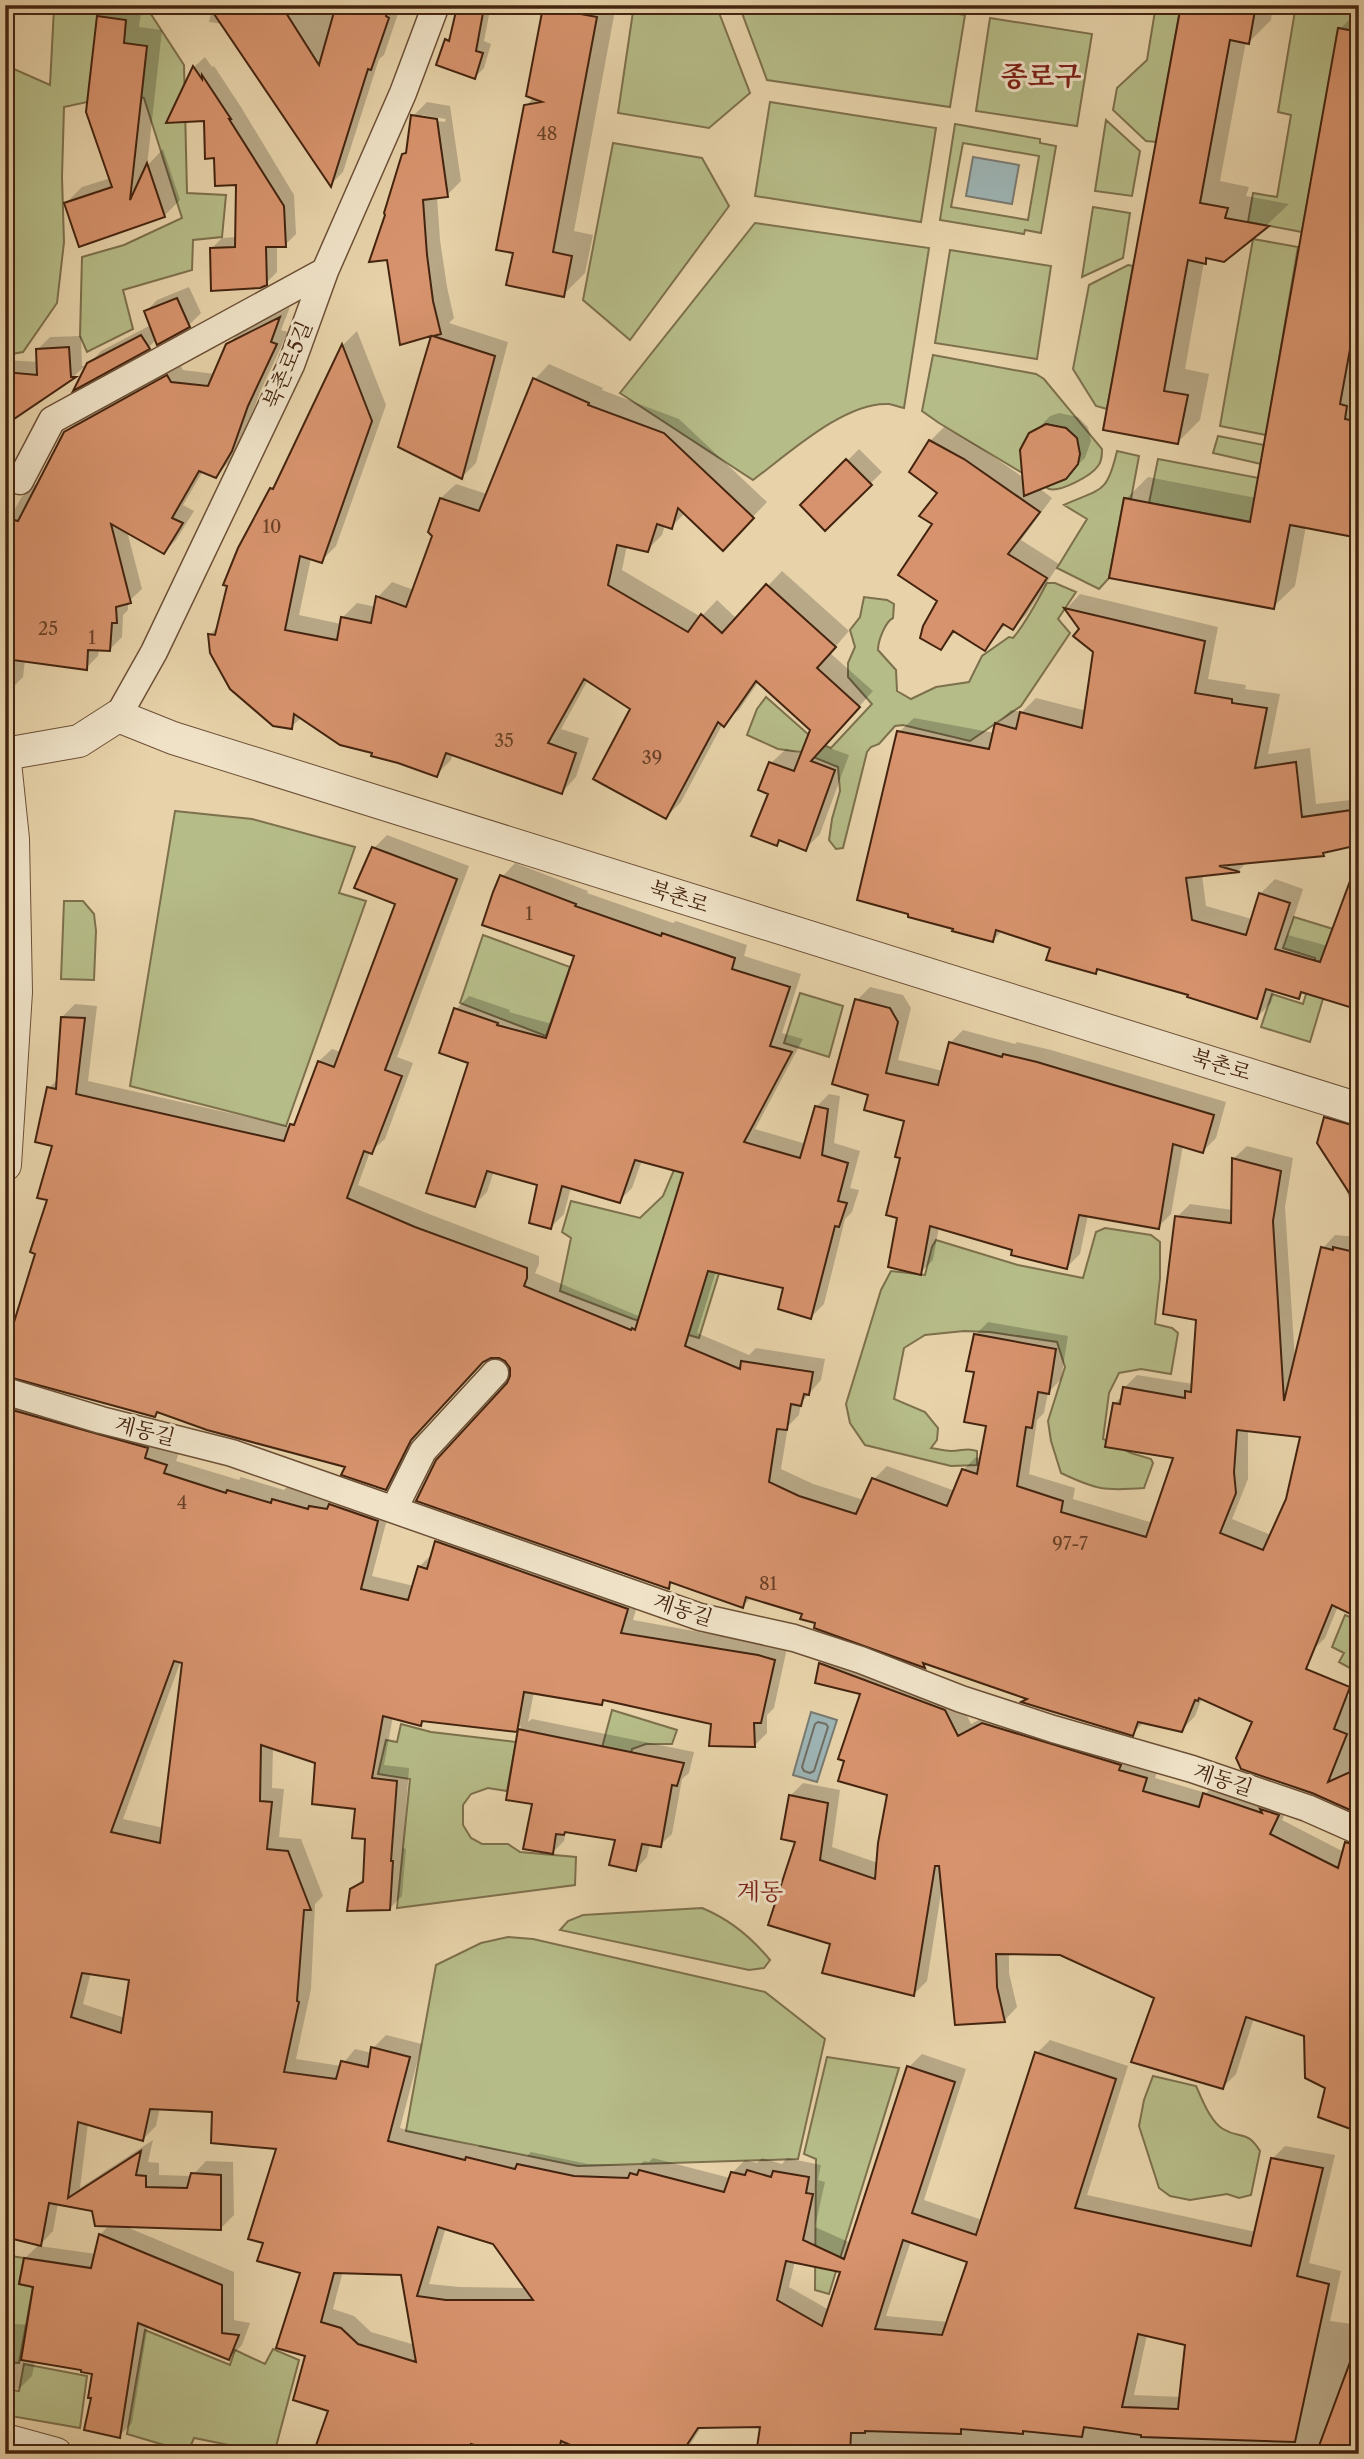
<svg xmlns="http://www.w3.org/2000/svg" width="1364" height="2459" viewBox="0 0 1364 2459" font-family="'Libre Caslon Text','Noto Serif KR',serif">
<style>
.green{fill:#b6bc88;stroke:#7d704c;stroke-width:2;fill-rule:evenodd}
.water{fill:#9db4b4;stroke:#797a72;stroke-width:2}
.shadow{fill:#0003;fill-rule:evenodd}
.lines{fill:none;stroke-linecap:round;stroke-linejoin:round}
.shore{stroke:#706c62;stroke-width:2}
.building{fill:#d7936d;stroke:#44240f;stroke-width:2;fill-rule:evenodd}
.minor-casing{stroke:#6d5036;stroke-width:29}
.tertiary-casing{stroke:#6d5036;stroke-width:34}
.minor{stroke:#efe2c7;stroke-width:26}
.tertiary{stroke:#efe2c7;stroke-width:32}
.labels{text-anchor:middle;stroke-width:6;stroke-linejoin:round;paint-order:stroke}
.number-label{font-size:18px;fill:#694026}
.street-label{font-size:21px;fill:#44240f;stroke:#efe2c7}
.quarter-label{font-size:24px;fill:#7a1f14;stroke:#efe2c7}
.district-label{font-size:28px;font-weight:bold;fill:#7a1f14;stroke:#efe2c7}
</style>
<rect width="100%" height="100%" fill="#e7d2a9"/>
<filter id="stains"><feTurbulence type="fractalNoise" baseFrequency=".00286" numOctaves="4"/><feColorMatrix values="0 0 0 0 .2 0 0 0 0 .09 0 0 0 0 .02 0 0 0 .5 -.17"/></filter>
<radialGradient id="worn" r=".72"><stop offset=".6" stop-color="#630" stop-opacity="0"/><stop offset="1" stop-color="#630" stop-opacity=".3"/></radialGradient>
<path class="green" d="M78,5H145L184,65L187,193L226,195L222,237L193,240L192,270L123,290L133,329L87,352L80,336L82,257L124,245L182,218L144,98L128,93L64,107L62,177L64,242L57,303L23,352L5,355V65L50,85L54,8Z
M634,5H716L750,93L709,128L618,113Z
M739,5H904L965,15L950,107L767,80Z
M1028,5H1100L1099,10L1087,13Z
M1156,5H1181L1156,142L1146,141L1113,110L1117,88L1147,60Z
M1296,5L1359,7V32L1339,28L1302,232L1248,222L1253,193L1277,197L1291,115L1278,112Z
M990,18L1092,34L1077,126L976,111Z
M770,102L936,128L921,222L755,196Z
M1106,120L1140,151L1132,196L1095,191Z
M955,124L1040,139V143L1056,146L1041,233L1025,230L1024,234L940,220ZM963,143L1039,156L1028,220L951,207Z
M613,143L702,158L729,206L630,340L583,300Z
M1093,207L1130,213L1123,258L1082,277Z
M755,223L929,248L904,408C899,407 894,405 889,404C845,401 787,455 753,480L620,393Z
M1253,239L1298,247L1266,435L1220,426Z
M950,250L1051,266L1037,359L935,343Z
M1128,265L1133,266L1107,409L1096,406L1073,369L1089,285Z
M933,355L1036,374L1044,379L1102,449C1102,455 1102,461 1098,466C1091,476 1061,492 1049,489L939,423L922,411ZM1046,424L1066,429L1078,464L1066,479L1058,482L1020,450L1029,433Z
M1218,436L1264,445L1261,464L1213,453Z
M1117,451L1139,456L1131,499L1124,498L1109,578L1099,589L1057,568L1087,519L1064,505C1102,488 1107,494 1117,451Z
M1158,459L1259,478L1273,526L1149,503Z
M1047,583H1055L1076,592L1058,619L1070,633L1021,706L970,741L903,725L895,726L879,744L871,747L867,752L843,848L836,849L829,840L832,819L840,791L838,767L801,752L778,749L747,735L757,709L766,697L818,743L831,748L872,704L848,677V663L855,647L850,630L860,617L864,597L887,600L894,604L893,618C885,622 878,641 878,650L896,670L897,691L911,699L936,687L969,682L982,656L1009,637L1013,638C1025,624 1038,600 1047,583Z
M175,811L252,819L355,847L339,893L366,901L286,1126L130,1086Z
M64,901H83L94,914L96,931L94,980L61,979Z
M1294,917L1343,932L1310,1042L1261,1027L1272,994L1303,1004L1315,964V958L1283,948Z
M483,935L570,967L546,1036L460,1003Z
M800,993L843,1006L829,1057L784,1043Z
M690,1132L754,1160L699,1338L633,1319L560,1291L571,1238L562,1232L571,1201L640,1218L663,1196Z
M1105,1228L1151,1235L1160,1242V1278L1155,1324L1172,1328L1178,1333L1171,1374L1141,1369L1119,1373L1109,1393L1103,1439L1131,1453L1151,1459L1153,1463L1144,1488C1104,1491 1097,1490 1061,1473L1051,1441L1048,1421L1065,1367L1057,1342L990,1332L964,1331L925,1335L904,1348L894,1399L925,1412L938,1428L937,1440L931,1448C938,1449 945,1451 951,1451C962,1451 967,1447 977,1451V1465L951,1466L865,1445L850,1423L846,1404L881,1290L891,1271L925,1275L932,1247L936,1240L1018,1265L1083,1278L1096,1232Z
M1345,1615L1359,1621V1673L1339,1662L1344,1653L1332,1647Z
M612,1710L677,1730L672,1744H646L632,1749L618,1815L599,1759Z
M401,1724L431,1732L516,1742L507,1791L488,1788L471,1794L463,1805V1825L471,1838L482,1844H508L520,1852L576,1857L575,1885L397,1908L410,1779L378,1774L386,1740L397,1742Z
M702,1908C729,1919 752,1938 770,1960L764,1968L749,1970L560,1930L568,1921L583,1915Z
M508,1937L533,1939L765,1992L825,2039L798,2159L578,2166L406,2131L436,1965L481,1943Z
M827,2057L899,2068L829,2294L815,2290L816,2159L804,2154Z
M1153,2076L1196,2086C1202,2099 1210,2121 1223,2129C1241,2140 1246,2129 1260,2151L1251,2195L1239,2198L1227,2194L1190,2200L1170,2196L1159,2188L1139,2126L1144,2100Z
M5,2255L24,2258L19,2284L33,2287L19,2363L5,2362Z
M145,2330L230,2365L235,2350L265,2364L273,2349L299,2360L274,2454L194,2438L188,2452L127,2434Z
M24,2364L87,2376L80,2428L5,2415V2389L19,2391Z"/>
<path class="water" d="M973,157L1019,165L1012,204L966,196Z
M811,1712L837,1720L817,1782L793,1775Z"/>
<path class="shadow" d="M111,5H142L139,27L162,30L147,166L163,149L180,200L164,216L66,203L82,187L111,178L99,17Z
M213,5H401L384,55L379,59L343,172L331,184L223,24L209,22Z
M461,5H491L484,41L491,44L484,68L475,77L447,40L453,34Z
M547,5H616L574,231L593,235L585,273L563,295L515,252L526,106L534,97L544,8Z
M1183,5H1273L1271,20L1249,42L1246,41L1220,181L1249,187L1246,196L1289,204L1268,224L1224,260L1210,257L1204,262L1185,369L1209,374L1200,420L1178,442L1105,429Z
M1359,10V536L1306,526L1295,586L1273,607L1126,499L1148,477L1256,498L1340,29Z
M205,57L212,67L214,66L241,107L294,195L296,234L285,245H277V272L266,283L211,249L222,238L237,237V183L215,156L205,119L169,122L194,67Z
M427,102L450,106L461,181L447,195L437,196L440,240L447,287L454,318L449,323L508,342L476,463L462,477L400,446L434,334L403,154L409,149L413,116ZM422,115L446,119L445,122L422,119Z
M189,287L201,313L189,325L158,342L157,339L149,347L77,386L89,364L101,351L151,325L146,311L157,300Z
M290,307L281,330L288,332L260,392L243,438L228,463L216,476L203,471L183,505L194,511L176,540L164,552L127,531L142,589L128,602V610L123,615L122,637L109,650L99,649L98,656L86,668L25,660L23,677L11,689H5V471L9,474L11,516L21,498L33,485L38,484L65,433L78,420L180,364L183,370L215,374L227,345L240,332Z
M357,331L386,405L336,546L321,561L311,558L299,615L341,624L342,618L357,603L376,607L378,597L392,582L414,590L434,536L430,531L441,498L456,484L487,494L535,379L549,364L603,388L602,390L679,419L767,502L723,548L685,513L671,527L665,525L662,535L647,550L627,545L622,570L701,617L717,600L737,619L782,571L849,631L830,653L873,691L824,746L849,755L820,834L805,849L782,839L777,844L770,793L771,763L786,749L802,754L812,729L759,681L739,710L723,723L681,802L666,817L632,708L588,680L561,729L589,738L576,777L562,792L453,754L451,760L436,775L302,717L291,727L210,635L219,625L271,489L277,483L343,345Z
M81,336L82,366H85L74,376L6,422L7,446L5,449V360L38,362V349L50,337Z
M1059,413L1078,417L1088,427L1091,441L1085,458L1065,477L1039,488L1052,498L1021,540L1059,564L1026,615L1013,628L1006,624L985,648L956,631L941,648L934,523L940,493L911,471L930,441L944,427L978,446L1024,478L1025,442L1050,416Z
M859,449L882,472L825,529L803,506Z
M1080,594L1218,627L1208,679L1246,685L1245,689L1280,694L1268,754L1310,748L1316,804L1359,799V843L1327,850L1323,854L1248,861L1239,870L1202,875L1206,906L1252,919L1260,894L1275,879L1303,889L1288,935L1328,946L1348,913L1304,991L1299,997L1275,990L1271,1003L1257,1017L1190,994L1100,968L1096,972L1052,947L1002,931L993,940L899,732L914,718L995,733L997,724L1011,710L1022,712L1036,698L1087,711L1095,651L1067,608Z
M387,835L469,866L397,1057L413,1063L385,1139L370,1152L358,1185L429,1214L539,1256V1264L535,1273L641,1317L685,1172L642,1160L632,1188L619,1201L571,1187L564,1214L551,1227L539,1183L494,1171L487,1192L474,1205L470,1062L441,1052L456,1009L469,996L510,1010L509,1012L552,1024L576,955L502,877L515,863L588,891L587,893L673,923L676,921L747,945L744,956L801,974L782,1033L803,1039L755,1129L806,1144L816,1107L829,1094L840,1096L834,1143L860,1151L850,1188L859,1190L852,1212L845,1219L824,1304L811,1317L785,1287L716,1271L697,1333L749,1355L756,1348L825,1359L821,1380L801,1403L799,1415L788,1426L781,1469L813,1484L864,1500L874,1479L887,1466L955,1491L963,1470L976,1457L981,1459L988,1424L976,1371L975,1335L988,1322L1068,1336L1061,1379L1048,1393L1044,1413L1037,1420L1029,1474L1075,1488L1073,1499L1153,1523L1176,1457L1114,1404L1123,1395L1124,1388L1137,1375L1193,1384L1198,1318L1177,1217L1190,1204L1233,1210L1234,1158L1247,1146L1293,1158L1285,1207L1295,1360L1323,1248L1335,1235L1359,1237V1616L1338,1606L1325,1638L1312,1651L1229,1646L1359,1701V1813L1255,1721L1202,1698L1195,1716L1182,1730L1144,1722L1132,1734L928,1663L925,1666L816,1627L817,1622L804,1613L752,1597L743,1606L674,1581L668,1587L508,1384L512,1376L511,1367L506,1360L500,1356H491L485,1360L424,1425L398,1475L385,1488L347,1466L159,1411L155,1415L6,1336L14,1329L37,1253L49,1199L54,1145L49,1088L58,1079L62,1017L75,1004L97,1006L88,1081L291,1127L298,1119L319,1061L332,1049L341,1052L397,903L374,848ZM1248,1429L1302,1435L1287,1499L1271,1535L1232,1519L1248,1479Z
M870,987L903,995L911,1008L898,1060L943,1071L950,1043L963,1030L1015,1044L1017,1042L1051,1050L1226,1102L1216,1138L1203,1151L1183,1145L1171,1214L1158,1227L1088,1215L1080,1254L1067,1267L939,1227L933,1260L920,1273L899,1217L906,1120L871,1094L857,1000Z
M1338,1105L1359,1112V1232L1325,1118Z
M5,1387L179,1452L176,1461L239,1480L241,1477L284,1490L287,1487L321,1496L390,1508L372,1576L414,1586L419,1567L432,1554L437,1542L449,1529L640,1596L633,1620L787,1648L774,1708L767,1715V1733L754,1746L713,1722L606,1698L602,1703L534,1692L528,1722L532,1719L694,1752L689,1773L682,1779L672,1834L660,1845L650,1843L647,1857L636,1869L617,1839L566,1830L564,1841L552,1853L534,1802L508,1798L521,1725L516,1730L424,1720L420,1724L393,1716L384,1765L409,1768L403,1848L406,1849L402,1896L389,1909L351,1890L365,1877L367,1837L357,1807L317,1762L273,1747L272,1788L284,1789L279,1837L301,1839L323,1896L315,1904L311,1989L296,2059L341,2066L355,2049L372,2053L373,2048L386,2035L422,2044L400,2128L478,2147L480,2145L527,2156L531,2152L588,2164L640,2165L644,2161L649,2162L653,2158L730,2178L732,2173L745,2160L757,2163L762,2158L782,2164L787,2158L821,2165L818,2180L825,2182L815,2227L851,2243L909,2067L922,2054L966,2069L924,2200L982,2220L1037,2053L1050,2040L1128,2066L1087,2195L1256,2232L1272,2159L1285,2146L1335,2155L1309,2263L1341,2271L1330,2321L1359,2325V2454H757L762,2425L702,2426L684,2454H511L480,2444L477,2454H315L331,2410L307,2355L302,2272L265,2242L278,2147L214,2111L160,2107L156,2126L143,2139L88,2123L80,2188L153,2140L148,2162L159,2163V2175L192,2176L206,2161L233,2162L234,2215L221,2228L122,2225L234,2272V2320L250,2323L242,2345L229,2358L148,2325L132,2423L119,2436L93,2397L94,2372L35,2361L32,2376L19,2389L5,2387V2323L27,2325L35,2285L25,2258L40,2244L5,2236ZM183,1655L164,1828L123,1819ZM91,1972L131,1979L125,2018L83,2004ZM58,2203L94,2209L110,2224L100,2235L96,2254L39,2246L53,2231ZM446,2227L494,2242L527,2288L460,2287L429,2284ZM911,2241L969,2261L948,2322L886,2316ZM795,2261L842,2271L829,2310L789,2287ZM343,2271L402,2273L415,2345L371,2332L354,2316L333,2309ZM1147,2335L1187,2343L1181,2397L1134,2395Z
M834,1651L958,1697L971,1724L997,1710L1159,1766L1155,1778L1206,1793L1218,1781L1290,1802L1282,1820L1344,1852L1346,1843L1359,1830V2130L1327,2087L1306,2035L1254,2018L1236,2074L1223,2087L1156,1997L1060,1954L1009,1952V1973L1017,2007L1005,2020L957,2023L942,1887L927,1981L914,1994L832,1943L797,1841L790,1796L803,1783L840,1790L832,1847L878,1863L889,1794L862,1693L821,1664Z"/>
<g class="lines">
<path class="shore" d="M818,1722L826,1724L828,1727L814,1771L810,1773L804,1771L802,1767L815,1724Z"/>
</g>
<path class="building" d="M208,5H281L319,65L336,5H389L386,16L389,18L371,70L368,69L331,187Z
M1181,5H1256L1249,44L1230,40L1200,203L1228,208L1225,218L1269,226L1224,262L1206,258V264L1188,260L1164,391L1188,395L1178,444L1103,430Z
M457,7L483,13L476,51L483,53L475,79L436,65L445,39L449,41Z
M543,7L597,17L553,252L572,256L564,297L506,285L513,253L496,250L524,105L542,102L526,96Z
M97,16L126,20L124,43L147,46L130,200L147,163L165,217L79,247L64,203L112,187L86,112Z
M1338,28L1359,32V300L1340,404L1347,406L1345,419L1359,422V538L1290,525L1274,609L1109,578L1124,498L1250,522Z
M193,66L202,79V75L231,119H229L284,206L286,247H266L267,285L260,288L211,291L210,248L235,247L236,185L215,186L214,158L205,159L204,121L166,123Z
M411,115L437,119L448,197L423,200L427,255L433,301L441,334L433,336L495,356L462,479L398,447L431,336L400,345L387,260L369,262L385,215L384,213L402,154L406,153Z
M177,298L190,327L157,345L144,311Z
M280,317L271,342L277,344L248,406L232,451L216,478L199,471L172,518L183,523L164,554L111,524L131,603L116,607L117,623H112L110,651L88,650L87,670L5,659V543L10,519L18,521L64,432L167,375L171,382L208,386L226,344Z
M141,335L150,349L73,391L87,363Z
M342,344L372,421L322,563L300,556L285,630L337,640L341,617L371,623L376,596L406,607L432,536L428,532L440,498L479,511L533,378L589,403L588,405L664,433L754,518L723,551L678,508L672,529L657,524L648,552L617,545L608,585L688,632L701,614L722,633L766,584L836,647L817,668L860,707L811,761L835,770L806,851L779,840L777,846L751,836L768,794L758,790L769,762L794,771L810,730L756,681L724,727L718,722L666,819L593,779L630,709L584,679L548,743L576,753L562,794L446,753L437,777L398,763L371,756L372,753L340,745L294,714L292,729L273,726L230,689L210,653L208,634L215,635L227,586L223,585L238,548L270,488L273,489Z
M69,347L71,377H76L5,425V372L37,375L36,349Z
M1046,424L1066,428L1077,438L1080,454L1078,464L1066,479L1024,496L1020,450L1029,433Z
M929,440L964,459L1040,512L1008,554L1047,578L1013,630L1003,624L985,651L953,631L941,650L920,638L923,626L937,601L898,575L932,524L919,516L937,493L909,472Z
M846,459L872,485L825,531L800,505Z
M1064,608L1205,641L1195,693L1232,699V703L1267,708L1255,768L1296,762L1302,817L1359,809V845L1323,853L1324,856L1219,866L1240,872L1186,878L1192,920L1246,935L1259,893L1290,903L1275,949L1320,962L1356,865H1359V1010L1301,992L1299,999L1266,989L1257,1019L1187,997L1188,995L1097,969L1096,974L1046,960L1050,948L996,930L993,942L952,931L953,929L908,917V914L857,900L897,731L989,749L995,723L1016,729L1020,712L1082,728L1093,652L1073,636L1079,629Z
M372,847L457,879L385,1070L402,1076L372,1154L364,1151L347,1198L415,1227L527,1268V1278L524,1286L631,1330L632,1328L635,1330L683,1173L635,1160L620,1203L562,1186L551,1229L529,1223L537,1185L487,1171L475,1207L426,1193L468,1063L439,1053L454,1008L498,1023L497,1025L546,1038L574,956L482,925L493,892L500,875L576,904L575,906L661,936L662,933L735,958L732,969L790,987L770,1046L792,1052L744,1142L800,1158L815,1106L828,1109L822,1155L848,1163L838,1201L847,1203L839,1227L835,1226L811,1319L778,1309L783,1288L708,1271L685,1346L740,1369L741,1361L813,1372L809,1395L804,1394L801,1406L791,1404L787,1430L777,1429L769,1482L799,1496L856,1514L872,1478L947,1506L962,1469L977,1474L986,1426L964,1422L974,1372L966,1371L974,1334L1056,1349L1049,1394L1038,1392L1032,1428L1026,1427L1017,1486L1063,1501L1061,1512L1146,1537L1173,1458L1105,1447L1113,1403L1120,1404L1123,1387L1185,1398V1391L1191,1392L1196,1320L1163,1314L1175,1216L1231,1223L1232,1158L1281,1171L1273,1221L1284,1401L1321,1247L1333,1250V1247L1359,1253V1618L1332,1605L1306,1669L1350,1687L1334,1729L1347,1734L1328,1782L1359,1768V1814L1312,1793L1241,1769L1236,1758L1252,1722L1199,1698L1198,1701L1195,1700L1182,1732L1138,1722L1133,1736L1021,1702L1027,1699L923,1663L925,1668L814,1628L815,1623L800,1619L802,1614L746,1597L743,1608L670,1582L669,1589L416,1501L436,1460L507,1383L510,1376V1368L505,1361L499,1358H491L483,1362L411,1440L386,1490L341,1475L345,1467L207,1430L157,1412L155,1417L5,1376V1335H10L35,1254L30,1252L47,1200L37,1198L52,1146L35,1142L47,1087L56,1089L61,1017L85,1018L76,1094L284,1141L290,1124L294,1125L318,1061L334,1067L395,904L354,888ZM1237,1430L1300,1437L1286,1499L1263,1550L1220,1533L1236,1493L1234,1472Z
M855,999L890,1008L898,1022L886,1073L938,1085L949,1042L1002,1057L1003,1054L1037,1062L1214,1115L1203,1153L1173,1144L1159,1229L1079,1215L1067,1269L1011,1255L1012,1250L930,1226L921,1275L888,1267L897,1218L886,1215L900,1158L895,1157L904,1121L864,1110L868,1095L832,1084Z
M1324,1117L1359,1127V1208L1317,1143Z
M5,1408L148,1448L145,1458L167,1465L164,1473L226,1493L227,1490L271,1503L272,1499L308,1509L309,1506L327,1509L329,1504L378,1521L361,1589L408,1600L418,1566L427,1569L435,1541L628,1609L621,1633L758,1655L775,1660L761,1723H754L755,1747L709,1746L711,1724L603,1700L602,1705L524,1692L517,1732L422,1721L421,1726L383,1716L372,1778L397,1781L391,1861H393L390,1910L347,1911L350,1889L363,1882L365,1839L352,1838L355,1809L312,1804L315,1763L261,1745L260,1801L272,1802L267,1849L288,1851L311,1910H304L297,2001L299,2002L284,2072L336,2079L341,2061L368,2067L371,2047L410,2057L388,2141L465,2160L466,2157L515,2169L517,2164L574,2176L628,2178L630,2173L637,2175L639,2170L724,2192L731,2172L745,2175L747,2170L771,2177L773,2171L809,2177L806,2193L813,2194L803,2240L844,2259L907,2066L955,2082L912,2213L976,2235L1035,2052L1116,2079L1075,2208L1251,2246L1271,2158L1323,2168L1297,2276L1329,2284L1295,2442L1141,2437V2435L1084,2427L1082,2437L1023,2431V2434L961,2429V2434L865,2431V2433H851L850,2454H756L760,2427L698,2428L681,2454H591L561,2441L558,2454H505L471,2444L469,2454H313L328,2411L293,2400L305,2356L276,2348L300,2273L257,2261L263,2243L248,2239L276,2149L211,2143L212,2112L150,2109L143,2141L78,2122L68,2198L141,2151L136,2175L146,2176V2187L187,2188L191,2173L221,2175V2230L95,2226L92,2211L49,2203L41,2246L5,2237ZM174,1661L182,1663L160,1843L111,1832ZM82,1973L129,1980L121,2033L71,2017ZM438,2227L493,2244L533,2300H446L417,2296ZM903,2240L967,2262L942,2335L875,2329ZM786,2261L840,2272L822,2326L777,2300ZM334,2273L401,2275L416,2362L358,2344L341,2328L321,2322ZM1138,2334L1185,2345L1178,2409L1122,2407Z
M819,1663L945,1710L958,1736L982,1723L1121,1765L1119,1770L1147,1778L1143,1791L1199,1807L1203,1793L1262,1813L1260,1809L1279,1815L1270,1834L1338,1868L1345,1842L1359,1846V2132L1318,2117L1325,2088L1305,2078L1304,2036L1246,2017L1223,2089L1131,2062L1154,1998L1060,1955L996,1954L997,1987L1005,2022L955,2025L939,1866H935L914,1996L822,1973L830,1944L768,1925L795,1842L781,1839L789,1795L828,1803L820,1860L875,1879L878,1843L887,1795L838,1781L844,1761L838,1759L860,1694L815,1683Z
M518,1729L684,1763L677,1786L672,1785L661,1847L642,1844L636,1871L609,1865L615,1840L565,1832L564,1835L556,1834L553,1854L523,1849L532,1804L506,1800Z
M99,2234L222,2285V2333L239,2335L229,2360L138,2323L120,2438L84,2430L91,2398H88L92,2374L81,2372V2370L21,2360L33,2287L19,2284L24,2258L91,2268Z
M1356,2346L1359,2347V2454H1316Z"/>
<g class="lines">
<g class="minor-casing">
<path id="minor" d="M5,473L20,481L52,420L325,271
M118,716L154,652L291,365L325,271L403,93L436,5
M5,1391L101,1420L232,1453L700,1617L794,1638L861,1660L961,1699L1053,1729L1192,1769L1307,1808L1359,1831
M394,1509L423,1451L495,1373"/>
</g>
<g class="tertiary-casing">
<path id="tertiary" d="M5,754L79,741L118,716L173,738L1359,1109
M5,762L13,839L16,992L5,1165
M5,2440L56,2454"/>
</g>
<use href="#minor" class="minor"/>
<use href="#tertiary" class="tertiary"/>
</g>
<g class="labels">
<g class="number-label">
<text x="547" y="140">48</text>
<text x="272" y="533">10</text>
<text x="48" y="635">25</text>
<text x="92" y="644">1</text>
<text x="504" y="747">35</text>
<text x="652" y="764">39</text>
<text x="529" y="920">1</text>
<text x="182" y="1509">4</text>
<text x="1070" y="1550">97-7</text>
<text x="768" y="1590">81</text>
</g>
<g class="street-label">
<text transform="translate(288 365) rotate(-67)" y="7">북촌로5길</text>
<text transform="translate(679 897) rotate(18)" y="7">북촌로</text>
<text transform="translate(1221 1065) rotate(17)" y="7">북촌로</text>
<text transform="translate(145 1431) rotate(14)" y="7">계동길</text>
<text transform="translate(683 1610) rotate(18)" y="7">계동길</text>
<text transform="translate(1223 1780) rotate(18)" y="7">계동길</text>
</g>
<g class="quarter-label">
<text x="760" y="1900">계동</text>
</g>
<g class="district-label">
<text x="1041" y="86">종로구</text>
</g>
</g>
<rect width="1364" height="2459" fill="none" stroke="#e7d2a9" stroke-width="28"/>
<rect x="7" y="7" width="1350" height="2445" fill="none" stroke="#44240f" stroke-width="3.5"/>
<rect x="14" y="14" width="1336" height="2431" fill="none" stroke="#44240f" stroke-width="2"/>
<rect width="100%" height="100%" filter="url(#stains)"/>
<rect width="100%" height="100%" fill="url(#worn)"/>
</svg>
